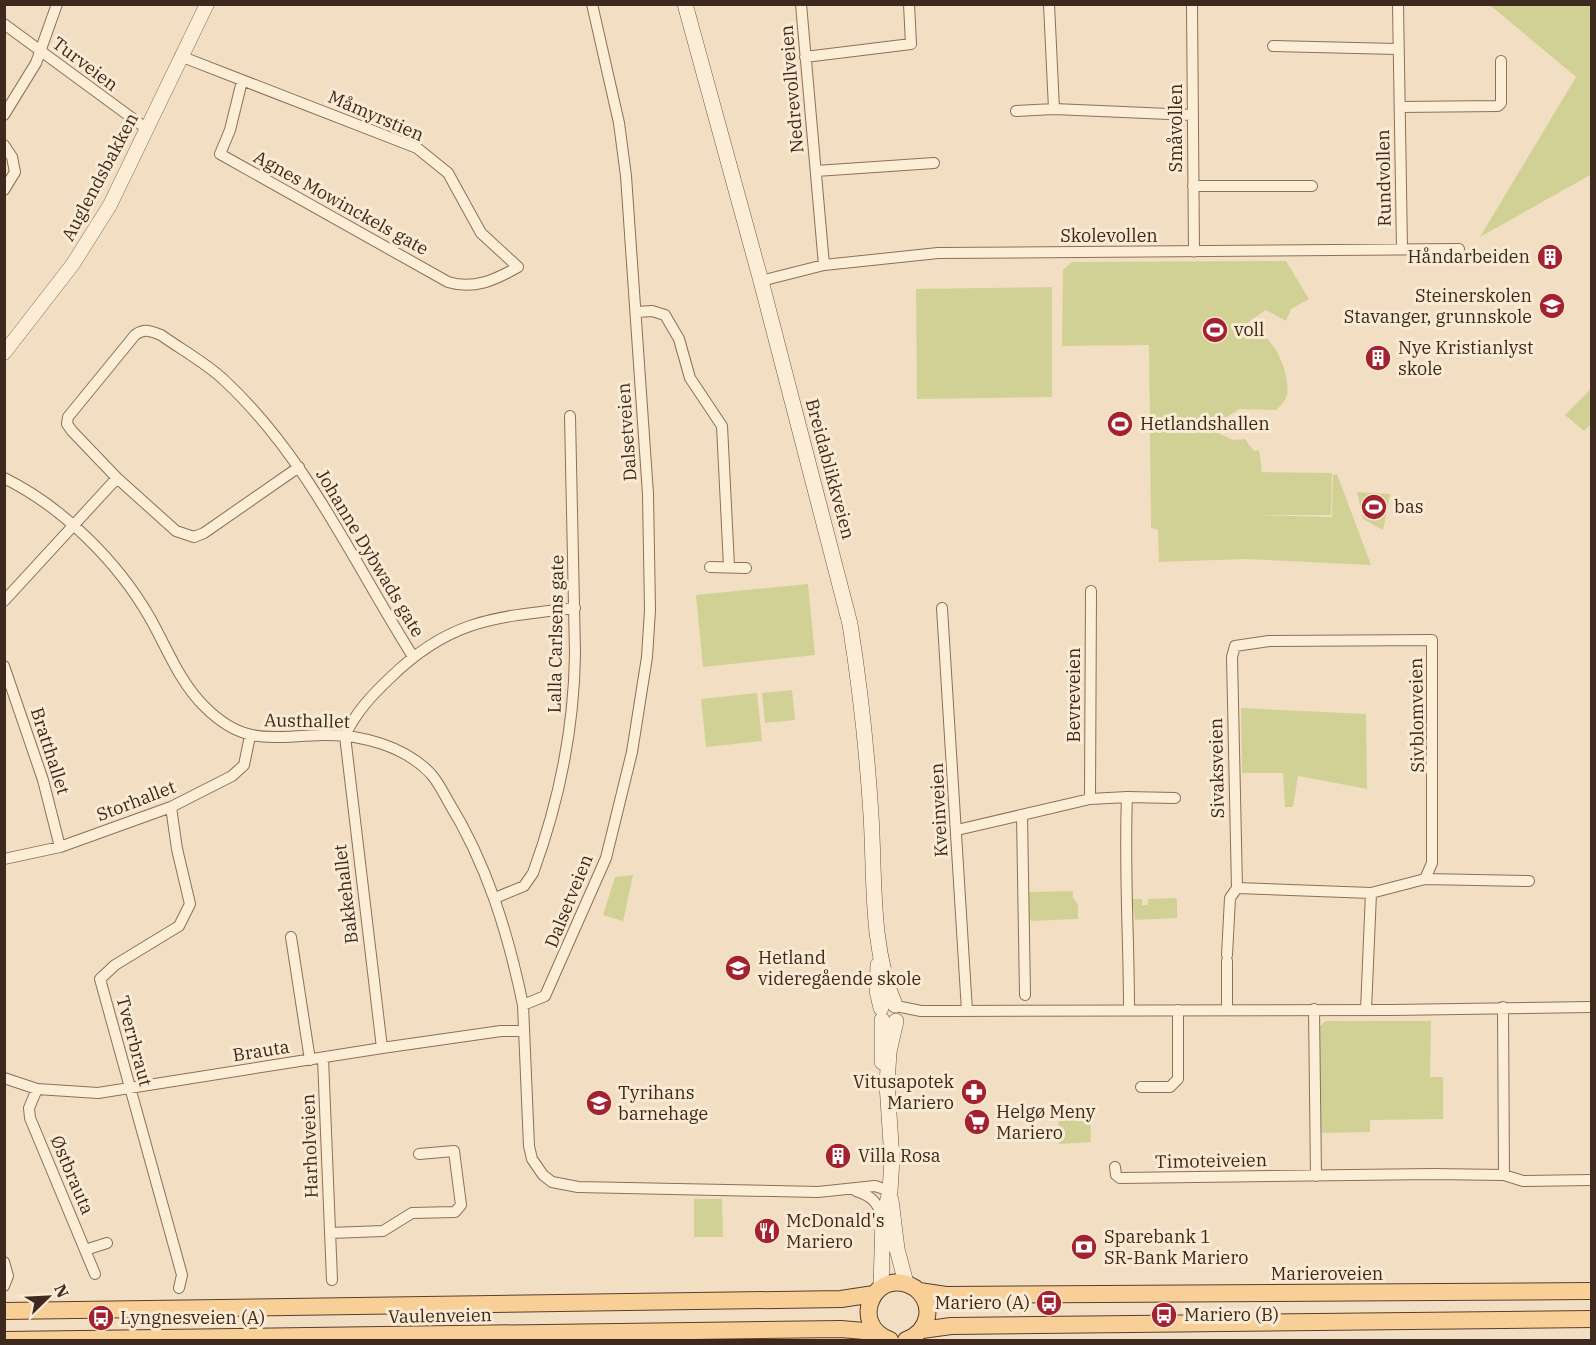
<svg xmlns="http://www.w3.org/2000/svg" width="1596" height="1345" viewBox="0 0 1596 1345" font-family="'IBM Plex Serif',serif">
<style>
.green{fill:#d1d195}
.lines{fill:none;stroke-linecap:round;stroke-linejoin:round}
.minor-casing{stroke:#8e6f57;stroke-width:12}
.tertiary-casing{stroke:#8e6f57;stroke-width:15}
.secondary-casing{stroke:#70503b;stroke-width:16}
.primary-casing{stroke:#5b3d2c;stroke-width:18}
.minor{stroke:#fcedd7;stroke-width:10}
.tertiary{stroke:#fcedd7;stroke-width:14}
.secondary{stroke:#fcedd7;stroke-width:15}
.primary{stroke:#f8d097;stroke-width:16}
.labels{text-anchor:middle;stroke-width:6;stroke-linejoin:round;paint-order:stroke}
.street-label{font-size:18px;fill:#3d291d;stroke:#f9ead3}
.poi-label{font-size:18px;fill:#3d291d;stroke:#f9ead3;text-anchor:start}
</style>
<rect width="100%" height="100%" fill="#f2dfc3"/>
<path class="green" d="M1490,5H1591L1592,174L1480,237L1576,77Z
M1286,261L1309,299L1291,309L1286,321L1266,310L1248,322C1269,338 1280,350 1286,376C1289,393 1289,399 1276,410L1240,409L1220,421V434L1233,440L1245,439L1254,451L1259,450L1262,471L1260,472L1332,473L1331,515H1253L1332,517L1333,475L1337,474L1371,565L1246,559L1159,562L1158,530L1151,528L1149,345L1062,346L1063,270L1072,262Z
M1052,287V397L917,399L916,289Z
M1591,389V424L1584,431L1565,415Z
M1357,492L1390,494L1383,530L1363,519Z
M808,584L815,655L703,667L696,595Z
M792,690L795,720L765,723L762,693Z
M757,693L762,741L706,747L701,699Z
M1241,708L1366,714L1367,789L1298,776L1293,807H1285L1283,773H1242Z
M633,875L623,921L603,915L615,877Z
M1073,891V898L1078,904V919L1031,921L1026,910L1027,892Z
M1175,898L1177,899V918L1135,920L1132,899H1142V905H1148V899Z
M1326,1021H1431L1430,1077H1443V1119L1370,1120V1132L1320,1133L1319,1027Z
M1090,1106L1091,1142L1059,1144L1058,1107Z
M694,1199H722L723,1237H694Z"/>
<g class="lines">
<g class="minor-casing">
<path id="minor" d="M592,4L619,123L626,176L648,494L650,610L647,657L632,752L606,858L545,996L523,1005L529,1146L532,1159L543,1175L552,1182L578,1187L818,1192L875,1186L890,1191
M801,4L824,265
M1049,4L1054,109L1192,115
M1192,4L1194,252
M1398,4L1402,248
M4,24L147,129
M1273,46L1397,49
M180,56L417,148L448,173L481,233L518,267C495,280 474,290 448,282L220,154L230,130L242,81
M805,57L911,44L909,4
M1400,107L1498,106L1501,103V61
M1016,111L1054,109
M4,115L36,63L57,4
M4,145L12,157L15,172L4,190
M816,171L934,163
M1193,186H1312
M761,281L824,265L938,253L1459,249
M637,312L652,311L665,315L679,339L690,378L722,426L729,566
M4,478C63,507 118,562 150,618C167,648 180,683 205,707C245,747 272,736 323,735C360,734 405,746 431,774C438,782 443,792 448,801C487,864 508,933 523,1005
M117,478L72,431L67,424L68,417L135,335C145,328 150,331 161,335C182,350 206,363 224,380C307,457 353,562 412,655
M710,567L746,568
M4,601L117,478L176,531L194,537L204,533L299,467
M942,608L967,1011
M4,666L43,780L60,847
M1127,797L1175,798
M1090,799L1127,797C1124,868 1129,938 1129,1009
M171,807L177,849L190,904L179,926L115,965L100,979L182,1275L179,1288
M1022,816L1025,995
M957,830L1090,799L1091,591
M4,859L60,847L171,807L232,776L244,765L250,736
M1425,879L1529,881
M495,898L524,886L533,873C559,802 574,729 575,654L570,416
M291,937L310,1060
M1227,955L1230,898L1237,888
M896,1006L921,1011H945L1392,1010L1592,1007
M1503,1007L1504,1175
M1227,1009V961
M1314,1009L1316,1176
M1366,1010L1371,893L1425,879L1432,863V640L1269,641L1235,646L1232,657L1237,888L1371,893
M382,1048L345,736C355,713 372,695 390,678C450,619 496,617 575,608
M323,1058L332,1280
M4,1078L37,1089L98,1093L382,1048L501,1031H523
M1141,1087H1170L1178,1079V1010
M37,1089L29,1108L30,1118L95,1274
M1115,1167L1116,1175L1120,1178L1433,1174L1504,1175L1523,1181L1592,1180
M856,1191C872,1196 877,1202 883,1218
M330,1233L383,1231L412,1213L455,1212L461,1205L454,1151L419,1154
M85,1250L107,1243
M4,1262L8,1276L4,1286"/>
</g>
<g class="tertiary-casing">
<path id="tertiary" d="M4,353L73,264L110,205L207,4"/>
</g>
<g class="secondary-casing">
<path id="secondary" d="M685,4L761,281L850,624C860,687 867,751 871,815C875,878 870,947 895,1005
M878,965L877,991L881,1008
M882,1062V1020
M891,1200L897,1249L906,1283
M881,1287L883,1219L890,1191L892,1159L887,1084L889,1052L896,1021"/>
</g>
<g class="primary-casing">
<path id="primary" d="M919,1291L946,1295L1592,1291
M4,1311L841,1299L874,1294
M922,1330L951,1326L1592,1319
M4,1340L841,1329L876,1332
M890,1340C847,1324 876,1264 915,1288C935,1304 930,1331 906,1340"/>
</g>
<use href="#minor" class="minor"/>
<use href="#tertiary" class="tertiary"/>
<use href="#secondary" class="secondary"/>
<use href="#primary" class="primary"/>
</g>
<defs>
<g id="building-disc" transform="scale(1.35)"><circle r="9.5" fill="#a32230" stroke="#f9ead3"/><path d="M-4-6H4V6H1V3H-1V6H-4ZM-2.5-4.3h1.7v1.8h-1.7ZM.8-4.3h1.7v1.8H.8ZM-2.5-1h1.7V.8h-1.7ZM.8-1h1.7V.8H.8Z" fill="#fff"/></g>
<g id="school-disc" transform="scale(1.35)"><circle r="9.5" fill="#a32230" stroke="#f9ead3"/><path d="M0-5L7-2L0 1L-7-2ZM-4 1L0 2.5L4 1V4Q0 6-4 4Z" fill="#fff"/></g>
<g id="stadium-disc" transform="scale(1.35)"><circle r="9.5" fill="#a32230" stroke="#f9ead3"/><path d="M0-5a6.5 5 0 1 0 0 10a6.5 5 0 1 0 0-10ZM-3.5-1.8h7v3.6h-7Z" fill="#fff"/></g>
<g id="pharmacy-disc" transform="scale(1.35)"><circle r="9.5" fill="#a32230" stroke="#f9ead3"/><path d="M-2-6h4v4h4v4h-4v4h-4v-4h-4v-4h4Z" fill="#fff"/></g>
<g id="supermarket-disc" transform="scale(1.35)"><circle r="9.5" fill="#a32230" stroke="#f9ead3"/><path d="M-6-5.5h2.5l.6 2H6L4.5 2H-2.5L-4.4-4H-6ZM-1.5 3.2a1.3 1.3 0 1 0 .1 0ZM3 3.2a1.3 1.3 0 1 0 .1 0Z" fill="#fff"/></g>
<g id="restaurant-disc" transform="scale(1.35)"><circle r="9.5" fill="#a32230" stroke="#f9ead3"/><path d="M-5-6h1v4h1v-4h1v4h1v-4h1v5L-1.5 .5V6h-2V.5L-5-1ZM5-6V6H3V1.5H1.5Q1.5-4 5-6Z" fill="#fff"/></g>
<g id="bank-disc" transform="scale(1.35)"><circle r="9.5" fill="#a32230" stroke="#f9ead3"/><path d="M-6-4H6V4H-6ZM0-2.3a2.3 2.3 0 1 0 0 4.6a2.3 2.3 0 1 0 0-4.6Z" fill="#fff"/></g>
<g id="bus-disc" transform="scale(1.35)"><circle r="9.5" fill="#a32230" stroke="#f9ead3"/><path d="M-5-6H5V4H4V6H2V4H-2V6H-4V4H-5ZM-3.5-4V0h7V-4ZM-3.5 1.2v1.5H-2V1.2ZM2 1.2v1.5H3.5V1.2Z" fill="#fff"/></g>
</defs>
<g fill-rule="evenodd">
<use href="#building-disc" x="1550" y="257"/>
<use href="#school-disc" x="1552" y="306"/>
<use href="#stadium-disc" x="1215" y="330"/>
<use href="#building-disc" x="1378" y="358"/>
<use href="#stadium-disc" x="1120" y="424"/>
<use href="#stadium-disc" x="1374" y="507"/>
<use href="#school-disc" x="738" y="968"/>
<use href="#pharmacy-disc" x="974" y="1092"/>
<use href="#school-disc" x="599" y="1103"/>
<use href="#supermarket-disc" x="977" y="1122"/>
<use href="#building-disc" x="838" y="1156"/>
<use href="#restaurant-disc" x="767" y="1231"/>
<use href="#bank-disc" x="1084" y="1247"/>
<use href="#bus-disc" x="1049" y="1303"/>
<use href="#bus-disc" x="1164" y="1315"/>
<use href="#bus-disc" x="101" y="1318"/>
</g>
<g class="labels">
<g class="street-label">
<text transform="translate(85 64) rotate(37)" y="6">Turveien</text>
<text transform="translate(792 89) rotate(-95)" y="6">Nedrevollveien</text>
<text transform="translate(376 116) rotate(23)" y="6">Måmyrstien</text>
<text transform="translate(1176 128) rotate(-90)" y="6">Småvollen</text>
<text transform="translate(100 177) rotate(-62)" y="6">Auglendsbakken</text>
<text transform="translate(1384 178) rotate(-91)" y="6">Rundvollen</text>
<text transform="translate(341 203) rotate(29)" y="6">Agnes Mowinckels gate</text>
<text x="1109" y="242">Skolevollen</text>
<text transform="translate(627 432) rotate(-94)" y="6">Dalsetveien</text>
<text transform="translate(830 469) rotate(75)" y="6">Breidablikkveien</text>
<text transform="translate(370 553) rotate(59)" y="6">Johanne Dybwads gate</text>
<text transform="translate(556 634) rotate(-89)" y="6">Lalla Carlsens gate</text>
<text transform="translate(1074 695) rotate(-90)" y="6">Bevreveien</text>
<text transform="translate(1417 715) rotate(-91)" y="6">Sivblomveien</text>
<text transform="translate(307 721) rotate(1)" y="6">Austhallet</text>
<text transform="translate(50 751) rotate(72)" y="6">Bratthallet</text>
<text transform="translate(1217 768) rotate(-91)" y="6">Sivaksveien</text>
<text transform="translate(136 801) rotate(-21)" y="6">Storhallet</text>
<text transform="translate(939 810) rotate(-93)" y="6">Kveinveien</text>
<text transform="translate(346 894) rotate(-97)" y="6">Bakkehallet</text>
<text transform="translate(569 901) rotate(-68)" y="6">Dalsetveien</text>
<text transform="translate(134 1041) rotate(75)" y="6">Tverrbraut</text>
<text transform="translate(261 1051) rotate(-9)" y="6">Brauta</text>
<text transform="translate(310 1146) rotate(-92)" y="6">Harholveien</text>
<text transform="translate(1211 1161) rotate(-1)" y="6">Timoteiveien</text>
<text transform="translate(72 1175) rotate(67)" y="6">Østbrauta</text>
<text x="1327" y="1280">Marieroveien</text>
<text transform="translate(440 1316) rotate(-1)" y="6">Vaulenveien</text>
</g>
<g class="poi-label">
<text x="1530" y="263" text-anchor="end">Håndarbeiden</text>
<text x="1532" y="302" text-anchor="end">Steinerskolen<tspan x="1532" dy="21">Stavanger, grunnskole</tspan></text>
<text x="1234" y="336">voll</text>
<text x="1398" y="354">Nye Kristianlyst<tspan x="1398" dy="21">skole</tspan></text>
<text x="1140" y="430">Hetlandshallen</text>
<text x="1394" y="513">bas</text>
<text x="758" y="964">Hetland<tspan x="758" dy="21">videregående skole</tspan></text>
<text x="954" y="1088" text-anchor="end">Vitusapotek<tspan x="954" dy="21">Mariero</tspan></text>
<text x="618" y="1099">Tyrihans<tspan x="618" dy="21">barnehage</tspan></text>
<text x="996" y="1118">Helgø Meny<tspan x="996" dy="21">Mariero</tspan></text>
<text x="858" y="1162">Villa Rosa</text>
<text x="786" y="1227">McDonald's<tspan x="786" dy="21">Mariero</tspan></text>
<text x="1104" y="1243">Sparebank 1<tspan x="1104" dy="21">SR-Bank Mariero</tspan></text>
<text x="1030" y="1309" text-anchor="end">Mariero (A)</text>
<text x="1184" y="1321">Mariero (B)</text>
<text x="120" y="1324">Lyngnesveien (A)</text>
</g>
</g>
<rect width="1596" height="1345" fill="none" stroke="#3d291d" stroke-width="12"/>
<g transform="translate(48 1297) rotate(66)" stroke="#f9ead3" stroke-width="4.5" paint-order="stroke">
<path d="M0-4.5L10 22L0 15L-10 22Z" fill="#3d291d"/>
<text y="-9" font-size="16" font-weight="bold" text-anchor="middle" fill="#3d291d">N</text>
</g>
</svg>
